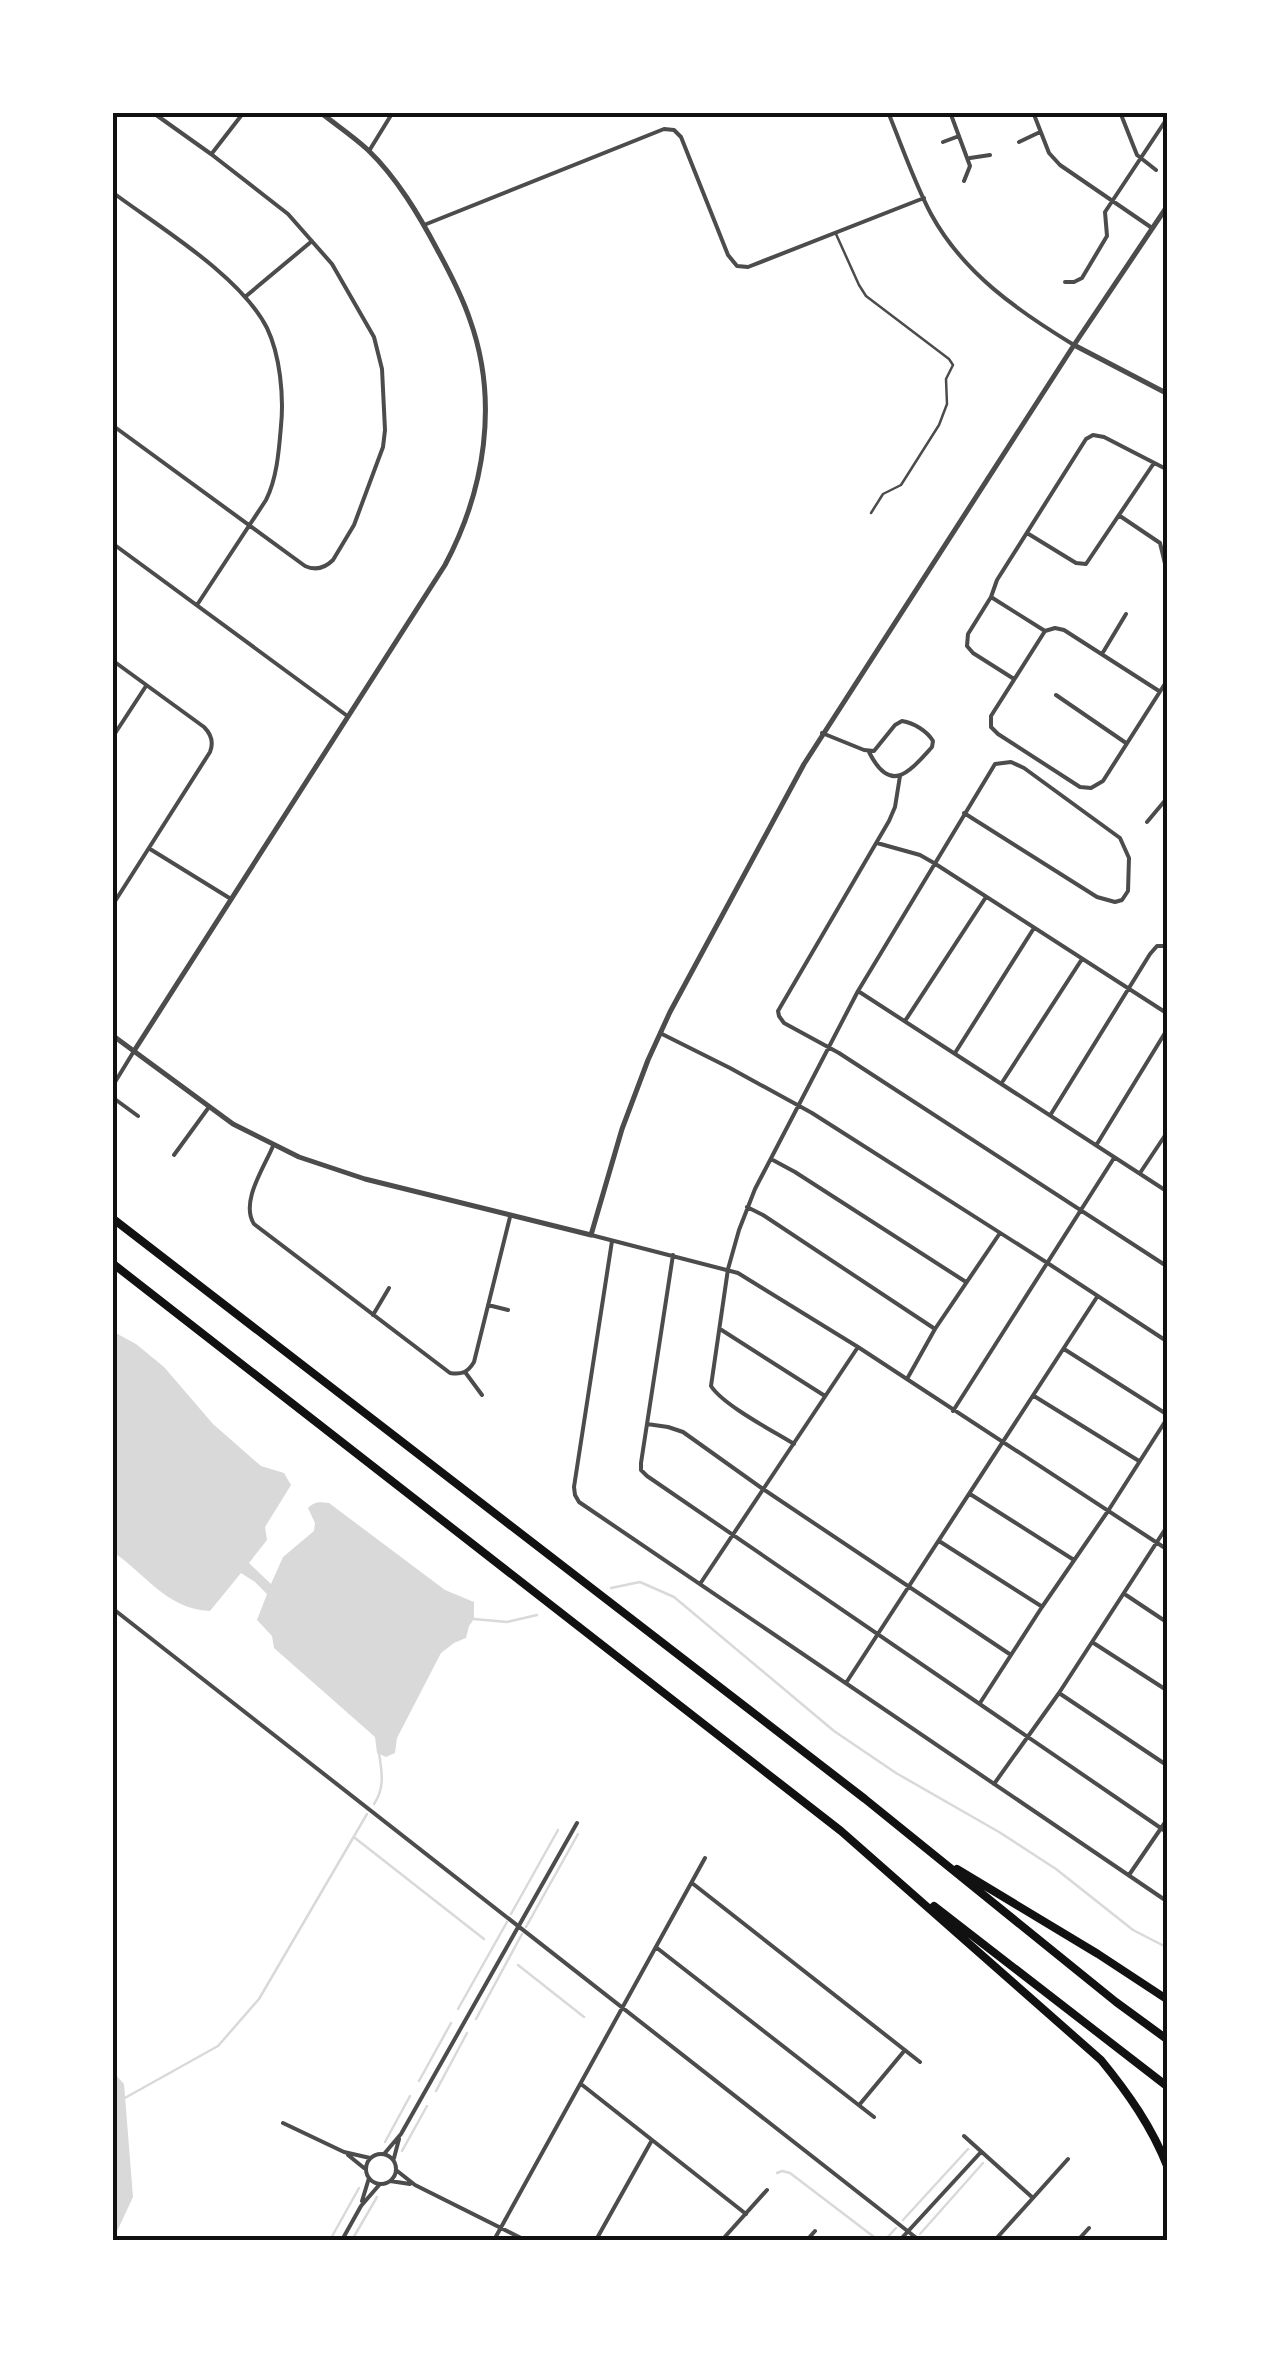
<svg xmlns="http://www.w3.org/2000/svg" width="1280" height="2353" viewBox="0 0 1280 2353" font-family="'Source Serif 4',serif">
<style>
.water{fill:#d9d9d9}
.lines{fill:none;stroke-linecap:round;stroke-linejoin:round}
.stream{stroke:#d9d9d9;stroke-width:2.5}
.service{stroke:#4c4c4c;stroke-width:2.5}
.minor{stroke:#4c4c4c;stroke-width:4}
.tertiary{stroke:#4c4c4c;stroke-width:5}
.motorway{stroke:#111;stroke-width:8}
.neatline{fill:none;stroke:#111;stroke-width:4}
</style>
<rect width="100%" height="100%" fill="#fff"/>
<path class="water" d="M112,1331L136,1344L164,1367L213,1424L261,1466L284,1473L291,1485L265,1527L267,1540L249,1563L271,1584L283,1557L314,1531L315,1523L308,1508C315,1501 320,1502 329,1503L445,1590L474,1602V1619L469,1626L466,1638L454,1643L441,1653L397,1738L395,1753L386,1757L377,1753L375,1737L274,1648L272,1636L257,1620L267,1594L255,1582L241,1573L210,1611C166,1609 146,1574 113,1552Z
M113,2072L124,2084L133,2197L113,2240Z"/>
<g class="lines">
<path class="stream" d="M611,1588L640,1582L674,1597L834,1731L896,1773L999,1832L1056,1869L1133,1930L1168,1948
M474,1619L507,1622L537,1615
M374,1804C385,1788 382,1772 379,1753
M355,1838L484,1939
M511,1914L558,1830
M526,1927L578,1834
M518,1965L584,2017
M458,2009L507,1922
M476,2019L522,1934
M419,2081L451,2023
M436,2091L467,2033
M123,2099L218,2046L259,1999L367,1814
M385,2142L410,2096
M402,2151L427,2106
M777,2173L782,2171L790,2173L878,2240
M903,2220L968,2149
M920,2234L983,2163
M330,2240L359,2188
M352,2240L377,2197
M885,2240L896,2228"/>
<path class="service" d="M836,234L859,285L866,296L949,359L953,365L946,379L947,404L939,425L901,485L883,494L871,513"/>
<path class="minor" d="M888,112C902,146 914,182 931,214C963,273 1018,311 1074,345
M950,112L970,166L964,181
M1033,112L1049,153L1060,165L1152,228
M1120,112L1137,155L1156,170
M943,142L959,136
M1019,142L1040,132
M369,151L393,112
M213,152L244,112
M970,158L990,155
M112,192C159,227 241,276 267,328C280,355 284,396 281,426C279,450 277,478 266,500L197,605
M424,225L664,129L674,130L681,137L728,255L737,266L748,267L924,198
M1065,282H1074L1082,278L1107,236L1105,212L1168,117
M245,297L312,241
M112,425L305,566C316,571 325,568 333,560L354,525L383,447L385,430L382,369L374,337L332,264L288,214L211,154L152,112
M1120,516L1160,543L1168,576
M1027,533L1076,563L1086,564L1154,463
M112,543L346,715
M991,597L968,634L967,646L973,653L1014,679
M1045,631L991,716V727L998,734L1080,787L1091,788L1103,781L1168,679
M1102,654L1126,614
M112,660L204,727C211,734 214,742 210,752L112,906
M1159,691L1064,630L1055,628L1045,631L991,597L997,580L1086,439L1093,435L1104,437L1168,470
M1056,695L1126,743
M822,733L864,750L874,751L895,725L902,721C914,723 927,731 933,741L932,747C910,771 891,796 869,752
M112,738L146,686
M900,776L895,807L889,821L778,1011L779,1016L784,1023L839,1053L1168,1267
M1147,822L1168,797
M877,843L920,855L934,863L1168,1014
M150,849L231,899
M858,991L1168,1192
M905,1021L986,897
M660,1033L730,1068L812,1113L1049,1264L1168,1342
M955,1053L1034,928
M1003,1081L1082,959
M112,1087L134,1051
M112,1097L138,1116
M1051,1114L1150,954L1157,946H1168
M1097,1144L1168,1028
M273,1146C264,1168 240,1202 254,1224L450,1373C462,1375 468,1372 474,1362L510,1217
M174,1155L209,1107
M771,1159L795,1172L966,1282
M1140,1173L1168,1131
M747,1207L763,1215L935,1329
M591,1235L738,1273L858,1347L1168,1550
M612,1241L574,1487L575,1495L579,1502L1168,1902
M673,1255L641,1463V1470L647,1476L1168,1833
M488,1305L508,1310
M373,1315L389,1288
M720,1329L825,1396
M1064,1349L1168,1415
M465,1372L482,1395
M907,1379L935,1329L1000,1233
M1034,1396L1139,1461
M953,1411L1114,1158
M647,1424L668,1427L683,1432L763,1489L1011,1655
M794,1444C773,1431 723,1405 711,1386L728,1269L739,1230L755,1189L858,991L995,764L1011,762L1024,768L1120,838L1129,858L1128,891L1122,900L1115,902L1097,897L964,813
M970,1494L1074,1560
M939,1541L1041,1606
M700,1584L858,1347
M1126,1595L1168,1623
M112,1608L919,2240
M1092,1642L1168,1691
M846,1683L1097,1297
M1059,1693L1168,1766
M980,1703L1042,1607L1108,1511L1168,1417
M994,1784L1059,1693L1168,1525
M1129,1875L1168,1818
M692,1883L920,2062
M657,1948L874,2117
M581,2084L746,2214
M860,2104L905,2050
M283,2123L344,2152L370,2158
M964,2136L1033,2198L995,2240
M366 2169a15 15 0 1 1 30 0a15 15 0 1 1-30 0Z
M384,2154L401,2134L577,1823
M348,2155L364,2168
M394,2158L399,2139
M396,2170L415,2185L525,2240
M390,2181L410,2184
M1033,2198L1068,2159
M362,2201L369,2178
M342,2240L361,2206L380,2184
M494,2240L705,1858
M596,2240L652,2140
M722,2240L767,2190
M807,2240L815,2231
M900,2240L981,2152
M1078,2240L1089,2228"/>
<path class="tertiary" d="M1074,345L1168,394
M112,1035L233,1124L299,1157L365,1179L591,1235L622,1129L648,1060L670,1012L804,764L1074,345L1168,205
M134,1051L445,565C485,490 499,401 470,320C462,296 450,273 438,251C419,215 397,178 368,150C353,136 336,125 320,112"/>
<path class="motorway" d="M112,1218L865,1799L1116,2002L1168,2040
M112,1263L841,1831L1101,2060C1128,2093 1152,2127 1168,2168
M957,1869L1098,1954L1168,2000
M934,1906L1168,2087"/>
</g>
<rect width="1280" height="2353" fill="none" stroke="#ffffff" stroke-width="230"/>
<rect x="115" y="115" width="1050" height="2123" class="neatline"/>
</svg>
